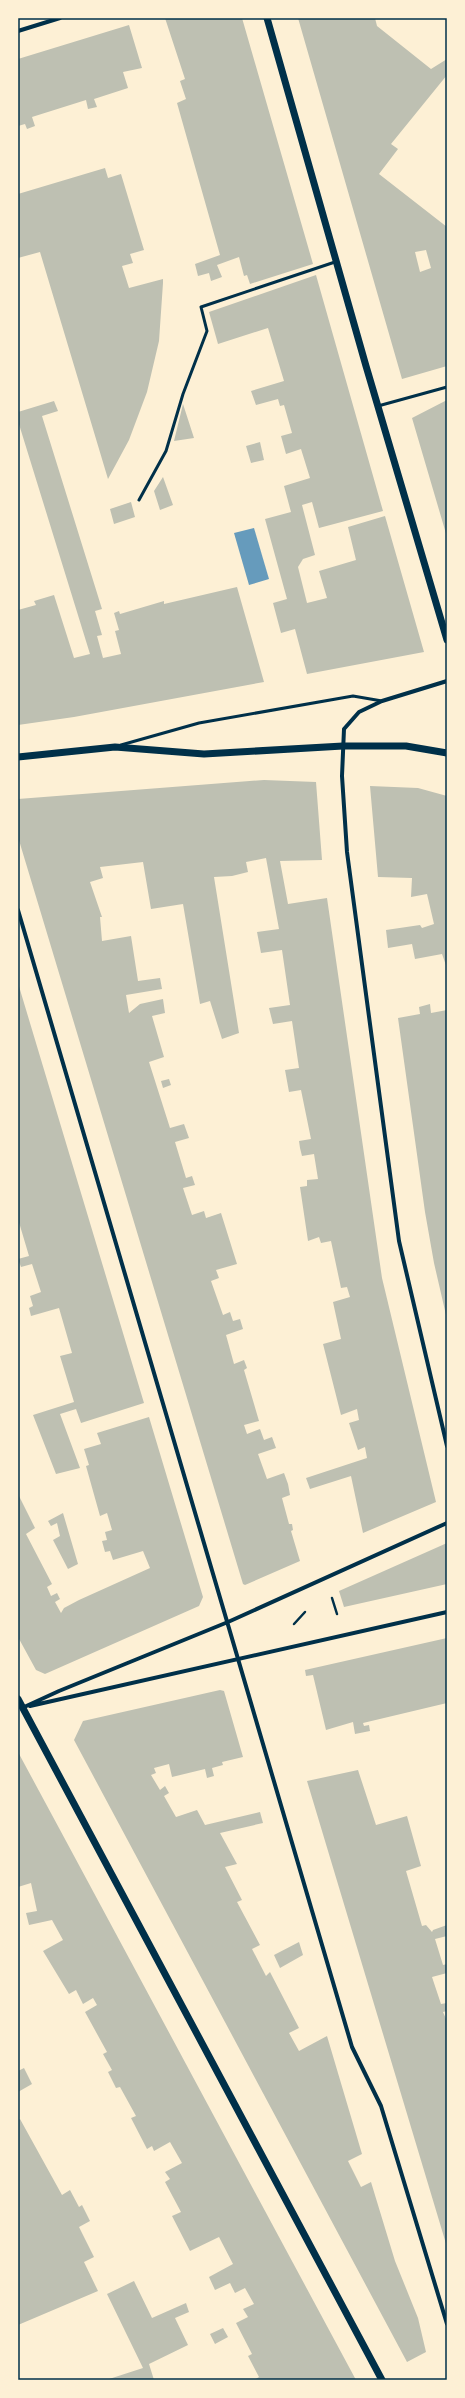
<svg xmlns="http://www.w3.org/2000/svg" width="465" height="2398" viewBox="0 0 465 2398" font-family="Inter,sans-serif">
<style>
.water{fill:#669bbc}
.building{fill:#bec0b2;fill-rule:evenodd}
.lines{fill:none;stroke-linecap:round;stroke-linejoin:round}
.path{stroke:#003049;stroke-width:2.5}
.service{stroke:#003049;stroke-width:3}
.minor{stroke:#003049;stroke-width:4}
.tertiary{stroke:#003049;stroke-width:7}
.neatline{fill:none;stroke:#003049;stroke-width:1.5}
</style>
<rect width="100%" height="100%" fill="#fdf0d5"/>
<path class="water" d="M254,528L269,579L249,585L234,533Z"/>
<path class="building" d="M165,18H242L313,264L250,284L247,275L244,276L239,257L217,265L222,277L211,281L209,273L198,276L195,264L220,255L177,103L186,99L180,81L185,79Z
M298,18H375L377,26L431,69L447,59V75L391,144L398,149L379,174L447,227V366L402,379ZM426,250L431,268L420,272L415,252Z
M129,25L142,68L123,72L128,88L94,99L97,107L88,109L86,100L32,117L35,126L27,129L25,124L18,126V59Z
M105,168L108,178L121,174L144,250L130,254L133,263L122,266L129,288L163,279V283L159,341L147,392L129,440L108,479L40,252L18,258V194Z
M316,275L383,511L319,528L312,502L302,505L315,555L303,559L298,567L307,603L327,598L319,571L356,560L348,527L385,516L424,652L307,674L295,629L281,633L273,603L287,599L265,519L291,512L284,486L310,478L301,449L286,454L281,436L292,433L284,405L280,406L278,399L256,405L251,391L284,381L268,328L218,344L209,312Z
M447,400V537L412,418Z
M54,401L58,411L42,416L102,609L95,611L102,635L97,636L103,658L121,654L115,631L119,630L114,613L119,611L120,614L164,601V604L237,587L264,682L74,717L18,725V610L36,605L34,601L54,595L74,658L90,654L18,421V412Z
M183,404L194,438L174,441Z
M260,442L264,460L251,463L246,446Z
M163,477L173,505L160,510L154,491Z
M131,502L135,517L114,524L110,509Z
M264,780L316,782L322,860L280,861L288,904L327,898L382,1278L436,1502L363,1533L351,1476L310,1489L306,1478L367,1458L365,1447L358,1450L349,1423L359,1420L357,1409L341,1415L323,1344L341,1339L333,1302L350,1297L347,1287L341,1288L331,1241L321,1243L319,1237L308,1241L300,1187L307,1186V1180L318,1179L314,1154L302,1156L300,1148L299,1141L311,1139L301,1090L289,1092L285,1070L299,1068L292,1021L273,1024L269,1008L290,1005L282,950L261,953L257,932L279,929L266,858L246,862L248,872L232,876L214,877L239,1033L222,1039L210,1001L200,1004L183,904L151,909L143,862L100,867L103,878L90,882L102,917H100L102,941L131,936L138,981L160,978L162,989L126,995L129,1013L140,1004L163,999L165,1013L152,1016L164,1057L149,1062L170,1128L184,1124L189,1138L175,1142L186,1178L192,1176L195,1185L183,1188L192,1215L204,1211L206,1218L221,1213L237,1264L216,1270L219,1278L211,1281L223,1315L230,1312L233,1321L240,1319L243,1329L226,1335L234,1364L244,1360L247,1368L244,1370L259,1421L244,1425L247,1434L260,1429L264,1440L272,1437L276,1448L258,1454L267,1479L284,1473L288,1484L290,1495L282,1498L289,1524H292L293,1530L291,1531L300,1561L245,1585L243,1584L18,837V799Z
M370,786L418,788L447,796V968L442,954L415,959L412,944L388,948L386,930L420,925L422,928L434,924L427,894L411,897L412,878L378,877Z
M18,983L144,1403L81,1423L76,1409L60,1414L80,1468L56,1474L33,1415L74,1402L60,1356L72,1353L59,1308L31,1316L29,1308L33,1306L30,1296L41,1292L32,1264L21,1267L18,1259L29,1256L18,1219Z
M430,1004L431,1013L447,1010L446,1315L434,1263L425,1212L398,1018L420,1014L419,1007Z
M169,1079L171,1085L163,1088L161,1081Z
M149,1417L203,1597L199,1606L45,1674L36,1670L18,1637V1494L35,1528L26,1534L52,1584L47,1587L51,1596L57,1593L60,1599L55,1602L61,1613L64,1608L79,1600L150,1568L143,1551L113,1560L110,1551L105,1552L102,1541L107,1540L105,1532L112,1530L107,1513L100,1516L86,1466L89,1465L84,1449L101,1444L97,1433Z
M63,1513L78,1564L68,1569L53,1540L60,1536L57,1523L51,1526L48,1521Z
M447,1543V1584L344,1607L339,1591Z
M447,1638V1703L363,1723L364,1726L369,1725L370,1731L355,1734L353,1722L326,1730L313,1675L306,1676L305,1670Z
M220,1690L224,1691L243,1757L222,1762L223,1765L212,1768L214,1776L207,1778L205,1769L172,1777L169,1764L154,1768L156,1773L151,1775L160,1790L165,1786L169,1793L164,1796L176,1817L197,1810L205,1825L260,1812L263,1823L220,1833L237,1864L225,1867L242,1900L237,1902L260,1945L252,1949L266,1976L270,1972L299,2028L289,2033L299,2051L327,2036L362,2154L348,2161L361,2187L371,2182L395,2261L418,2318L426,2352L407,2362L74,1740L83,1721Z
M18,1752L59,1828L356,2380H254L259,2377L248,2356L252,2354L236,2323L248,2317L243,2309L254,2304L245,2288L235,2293L230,2283L215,2290L209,2277L233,2264L219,2237L190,2251L172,2216L181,2212L165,2182L170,2179L165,2172L182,2163L170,2142L154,2151L152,2146L147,2149L131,2118L136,2116L120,2087L116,2088L108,2072L112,2070L103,2054L107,2052L85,2012L97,2005L93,1998L83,2004L76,1990L69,1994L43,1951L63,1940L52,1920L29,1925L26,1913L37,1911L31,1883L18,1887Z
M358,1770L376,1825L407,1816L421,1866L406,1871L422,1926L426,1925L432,1932L433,1930L447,1925V1936L435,1939L443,1965L447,1964V1973L432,1977L441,2004L447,2003V2011L443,2012L447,2021V2247L307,1781Z
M299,1942L303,1955L280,1968L274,1955Z
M24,2068L32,2084L18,2092V2071Z
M20,2119L62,2195L70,2190L79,2207L82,2205L90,2221L79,2227L94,2257L84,2262L98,2291L18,2325V2120Z
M134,2281L152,2318L186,2303L189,2312L175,2318L188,2345L149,2364L154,2380H106L143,2368L107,2294Z
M223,2328L228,2337L215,2344L210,2334Z"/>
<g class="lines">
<path class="path" d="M332,1598L337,1614
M294,1624L305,1612"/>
<path class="service" d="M378,406L447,387
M139,500L166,451L183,394L207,331L201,307L335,262
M121,745L199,723L353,696L382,701"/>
<path class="minor" d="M18,31L60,18
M447,681L382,701L359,712L344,729L342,776L347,852L399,1241L447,1446
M18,910L352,2047L381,2106L447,2324
M30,1706L447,1612
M22,1708L59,1691L228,1622L447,1523"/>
<path class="tertiary" d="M267,18L366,366L447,640
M18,757L115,747L204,754L343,746H406L447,753
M18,1699L382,2380"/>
</g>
<rect width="465" height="2398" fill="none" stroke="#fdf0d5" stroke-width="38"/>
<rect x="19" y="19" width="427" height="2360" class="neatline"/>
</svg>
